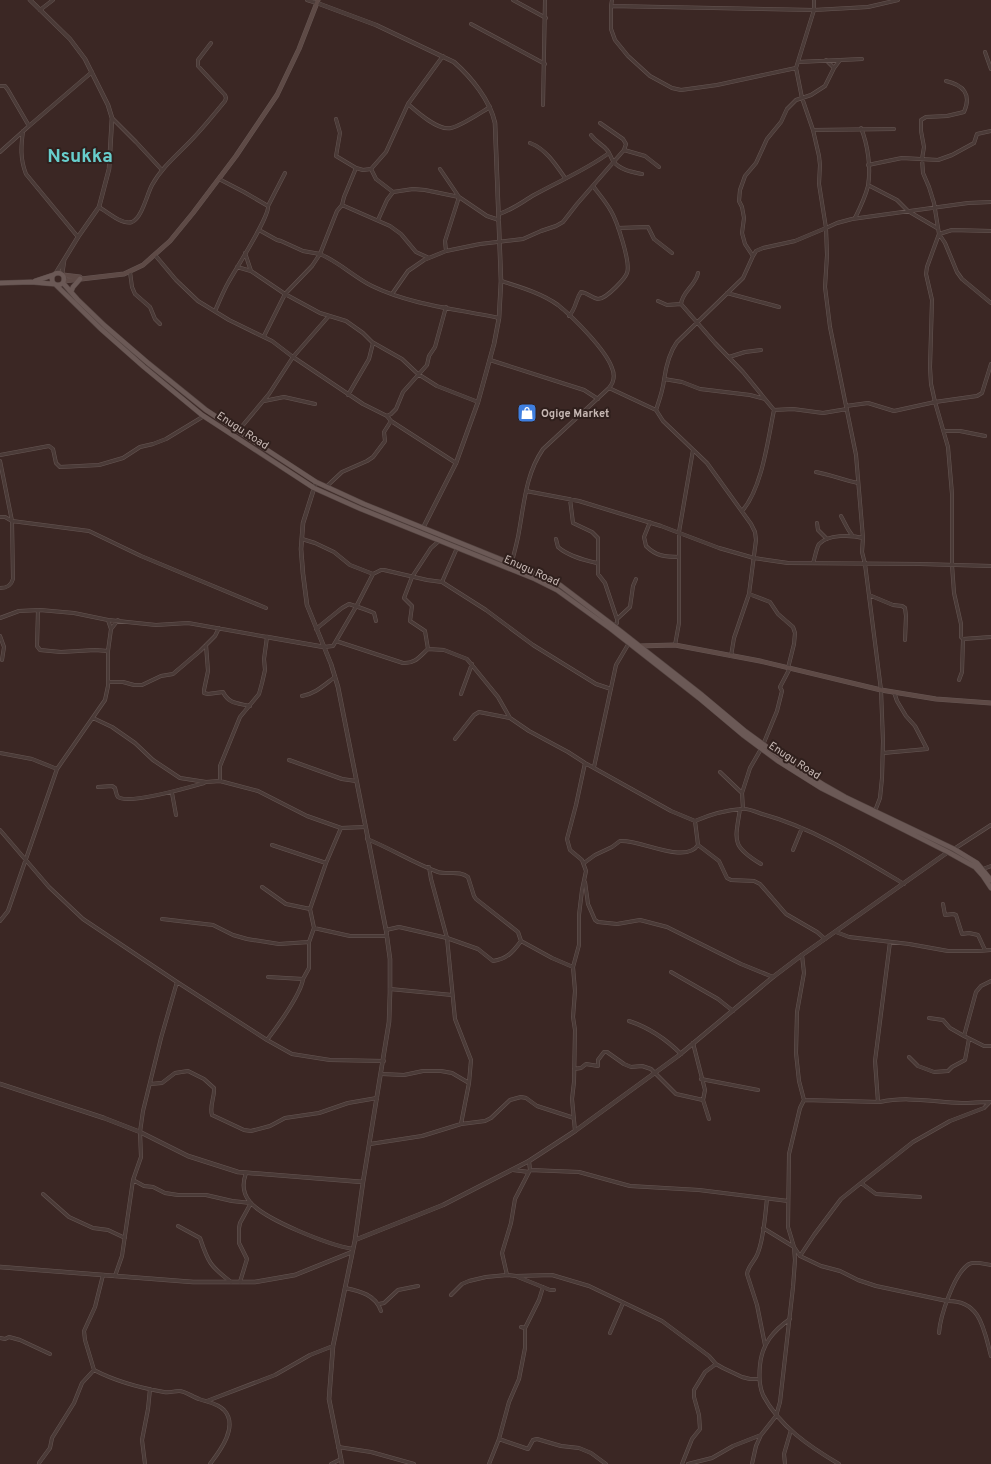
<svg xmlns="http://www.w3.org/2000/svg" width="991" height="1464" viewBox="0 0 991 1464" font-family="Overpass,sans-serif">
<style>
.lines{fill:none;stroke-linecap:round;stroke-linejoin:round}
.minor-casing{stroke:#665653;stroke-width:4}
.tertiary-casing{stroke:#665653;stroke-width:4.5}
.secondary-casing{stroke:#665653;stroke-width:5}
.primary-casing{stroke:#544441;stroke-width:5.5}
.minor{stroke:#4b3b38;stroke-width:3}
.tertiary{stroke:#4b3b38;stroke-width:3.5}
.secondary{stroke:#5e4a46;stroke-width:4}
.primary{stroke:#6b5956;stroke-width:4.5}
.labels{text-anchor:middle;stroke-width:4;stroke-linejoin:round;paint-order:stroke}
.poi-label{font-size:11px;font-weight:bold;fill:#c6b7b3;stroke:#30201d;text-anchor:start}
.street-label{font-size:11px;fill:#c6b7b3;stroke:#30201d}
.town-label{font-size:19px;font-weight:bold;fill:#67cecc;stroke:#30201d}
</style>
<rect width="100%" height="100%" fill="#3b2724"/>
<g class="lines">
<g class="minor-casing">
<path id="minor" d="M307,0L317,3
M513,0L546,18
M612,0L611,6L814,10L868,7L898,0
M814,0V10L796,68L802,98L813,130L819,156L820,165L819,184L826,228L837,223L852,219L968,203L991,202
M611,6V29L615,40L628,56L650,76L672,88L681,90L717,85L796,68
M40,10L53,0
M471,24L545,64
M985,52L991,69
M826,60L834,68
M798,62L862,59
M946,81C963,85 972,94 964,112L947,116L926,117L921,120V131L924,147L922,159L923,173L929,187L934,203L939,234L945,243L957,272L962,279L991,303
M0,86H5L8,90L29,126
M408,104C417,112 438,131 451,128C461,126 480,113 490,107
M543,105L545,0
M112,118L136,142L162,170
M336,119L340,133L336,156L356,168
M813,130L894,129
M23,131C21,146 20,159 26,174L78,237
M591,135C597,143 602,144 607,150C610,153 611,158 613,161C620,170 632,172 642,174
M530,143C546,149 556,165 565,178
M624,150L645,156L659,167
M0,152L29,126L92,72
M868,165L902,158L938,160L952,155L974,143L977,134L991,131
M371,169L386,152L408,104L443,56
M440,169L459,197L445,241L446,251
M868,185L897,200L908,211L937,228
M342,205L344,197L356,168L363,170L371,169L376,179L393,192
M268,206L285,173
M99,207C107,212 122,225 132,222C142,218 147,194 152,185C163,165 182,151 197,134C207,123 216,112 225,101L226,98L225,95L198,66V60L211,43
M499,214C512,210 522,202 534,195C559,181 586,170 609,153
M855,218C860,208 865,198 868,186C871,168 868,145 861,128
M378,220L387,200L393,192L413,189L425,190L459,197L487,216L499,220
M618,228L648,227L654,239L672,253
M259,230L277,240L281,241L303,251L320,254L337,211L342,205L390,226L401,234L416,252L429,258
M939,234L927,267L926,274L932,300L930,367L931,384L935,402L948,447L952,494V565L954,593L961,624V637L963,639L962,672L959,680
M939,234L952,230L991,231
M245,253L251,271
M155,255L176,280L198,301L229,320L272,341L293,357L363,404L387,416L391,421L456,463
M753,256L745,244L742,233L744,218L742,207L739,201L740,190L745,176L756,163L767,139L781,122L787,109L796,100L811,95L825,86L834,68L840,60
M237,267L251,271L285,294L320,313L346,321L363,333L372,342L402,359L418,374L437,386L478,402
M130,272L132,287L135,294L150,307L155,319L160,324
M698,273C696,285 682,292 681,304L715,343L743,372L765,399
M501,281C520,287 541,293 558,305C573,317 606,350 612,368C615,375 614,382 609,388L543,449C525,475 524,506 518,537C516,546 514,555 511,564
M727,293L779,307
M392,294L408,271L424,260L446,251L480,244L523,239L541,231L556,226L563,222L577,204L624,150L626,144L623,139L600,123
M658,301L667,305L681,304
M215,311C219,302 223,292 228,283C235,270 270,216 268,206L244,192L219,179
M569,316C577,307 575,300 581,292C588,293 592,298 598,299C603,299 612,291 616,287C620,283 625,278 627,273C631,263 617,221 611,211C606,202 599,194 593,186
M264,336L285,294L312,266L320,254C339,262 354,277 372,286C411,305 457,309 499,318
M729,357L745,352L761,350
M490,360L584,390L598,399
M664,379L682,382L700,389L750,395L765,399L774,410L793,409L823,413L847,409
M609,388L656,410L663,421L707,463L751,524L755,532L756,540L749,594L734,638L731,656
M348,395L369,359L373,343
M264,401L284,397L315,404
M846,406L868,403L894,411L935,402L977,396L982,393L991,364
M656,410C659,401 663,390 664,380C666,366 669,353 677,342L743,278L753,256L756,251L763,248L795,241L826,228L827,255L825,287L830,327L856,455L863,538L862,552L865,564L881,690L883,741L882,778L880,798L875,811
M387,416L391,414L396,409L403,392L427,365L429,356L435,347L446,307
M238,431L269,394L293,357L328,317
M944,431H960L985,436
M0,455L49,446L53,449L56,463L60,467L99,465L123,458L140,447L153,444L166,439L204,416
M0,461L12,521L13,579C11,586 7,588 0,588
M816,472C831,475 844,480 858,483
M326,487L342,472L367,461L373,457L385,441L384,432L391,421
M526,491L579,501L661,526L719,548L754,558L788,563L920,564L991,566
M570,499L573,523L592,532L598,538V574L605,583L617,619
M742,511C762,489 768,439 774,410
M841,516C845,523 847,529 852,535
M0,517H5L12,521L89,531L141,556L266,608
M650,522L644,537L646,546C656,556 665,557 679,557
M817,523L818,530L827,539
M302,539L315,543L334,552L350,565L373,574
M556,539L558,547C568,556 584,560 597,563
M813,563C815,558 816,549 819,544C828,534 852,535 863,538
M442,582L457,548
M749,594L770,602L778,614L793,627L795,633L794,644L788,668
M869,595L893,605L902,606L905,608L906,616L905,640
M38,610L37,646L40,650L61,652L95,650L108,651
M0,618L19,611L40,610L74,613L108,620L156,625L188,623L267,637L264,659L265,670L262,683L259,694L240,717L220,766V781
M614,626L617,623V619L630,607L633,586L636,579
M111,629L118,620
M316,629L342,608L349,604C358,607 365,609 374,613L376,621
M0,636L4,647L2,660
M963,639L991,637
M336,641L357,605L373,574L381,570H384L427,580L442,582L486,610L533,645L596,684L611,689
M206,645L208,671L204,690V693L208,694L223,692C229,704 237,703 250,706
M675,645L679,623V532L693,450
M324,647L333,646L336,641L403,663C415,664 420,656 428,649L444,650L467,659L498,697L510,718L529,731L568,752L585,763L671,811L695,821C709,815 725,810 742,809C748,808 756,812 762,814C813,828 859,857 904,884
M428,649L425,631L410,621L412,606L404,598L412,577L431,548L439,541
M108,682H123L134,685H142L161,676L173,674L200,651L215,636L219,628
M461,694L472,664
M302,696C315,694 324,685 335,677
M93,718L112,727L135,743L153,760L180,778L206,782L220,781L258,791L307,816L341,828L365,827
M455,739L474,715L479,712L510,718
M763,745L777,711L782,691L780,687L790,668
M0,753L32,759L57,769
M883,753L927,749L915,726L906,716L897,701L894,692
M289,760L342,779L356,781
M594,767L616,665L629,643
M720,772L742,793
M98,787L112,786L115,788C116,791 116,795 118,797C129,805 190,787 204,783
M172,793L176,815
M740,809C735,841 731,846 761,864
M743,809L742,793L750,768L761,749
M695,821L698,845L719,861L727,878L731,880L754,881L760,884L786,914L817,932L825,939
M341,828L326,863L310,909L314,928L350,936H387
M0,830L49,887L83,919L177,982L267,1040L292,1054L330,1060L384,1061
M367,839C392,849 413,863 438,872C448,875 460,870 468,877L474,896L476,899L518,932L521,941C513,952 507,959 493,961L478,949L447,938L399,927L386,930
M272,845L326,863
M954,849L991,825
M793,850L802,828
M584,863L595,855L612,847L620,841C640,839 685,865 698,845
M429,867L431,879L447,938L455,1019L471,1060L469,1083L461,1124
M983,869L991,866
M585,882L588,904L595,920L598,922L617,924L640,920L667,927L741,964L773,977
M262,887L286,904L310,909
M943,904L945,915L953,914L956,915L962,934L969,933L978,935L985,950
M162,919L213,925L233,935L247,939L279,944L309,942
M0,921L8,911L57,769L105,700L108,686V651L111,629L108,620
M836,932L849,937L909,944L948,951H978L991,950
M521,941L552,958L573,967
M671,972L718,999L733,1011
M268,977L303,979L309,968V942L314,928
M991,981L981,986L976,992L964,1036L984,1046H991
M390,989L452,995
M929,1018L943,1020L950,1028L964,1036
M629,1021C650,1028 665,1038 681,1054
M267,1040C277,1027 301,994 303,979
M693,1043L705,1090L703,1100L709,1119
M909,1057L918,1066L934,1072L948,1071L952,1067L965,1060L969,1039
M574,1069L581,1068L586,1064L598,1066V1060L604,1052H607L624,1064L631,1067L642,1066L651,1069L676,1094L703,1100
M382,1074L404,1075L423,1071H441L452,1073L469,1083
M701,1079L758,1090
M150,1084L162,1083L175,1073L188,1071L204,1079L214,1088C215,1097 209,1106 212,1115L244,1130L251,1131L270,1126L285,1118L319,1113L348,1103L377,1098
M804,1100L880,1102C907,1096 934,1102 962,1103C971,1103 981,1102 990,1102
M878,1102L875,1061L890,942
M575,1131L572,1099L574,1082L575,1030L573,1017L575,991L573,967L579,945V915L582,890L586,871L582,860L570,850L567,839L576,805L585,763
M370,1144L422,1136L461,1124L485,1121L491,1118L510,1100L521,1097L526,1098L537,1106L574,1118
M513,1170L529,1172
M530,1170L579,1172L630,1186L699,1190L788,1201
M246,1173C242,1184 243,1194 250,1202C265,1220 329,1245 353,1249
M133,1180L144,1186L153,1187L165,1193L178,1195H206L232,1201L251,1203L240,1223L239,1228V1243L247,1259L240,1282
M861,1183L876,1194L920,1197
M43,1194L69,1217L93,1228L108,1230L125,1238
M178,1226L200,1238C208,1262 210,1266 231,1282
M763,1228L794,1247L800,1256L821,1266L840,1271L858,1280L876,1286L947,1301C981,1300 984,1330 991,1356
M800,1256L814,1235L841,1199L861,1183L913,1142L950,1121L984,1108L990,1102
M507,1275L502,1253L511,1223L515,1199L530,1170L529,1161
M115,1276L122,1256L133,1180L141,1157L140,1132L143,1111L161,1038L177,982
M518,1277L550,1290H554
M345,1288C360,1291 376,1295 381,1311
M451,1295L462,1284L469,1281L486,1277L507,1275L516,1276L552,1275L589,1286L662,1321L709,1356L716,1364L723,1368L742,1377L750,1379H759
M379,1304L384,1303L398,1290L418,1286
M790,1319C773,1331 762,1344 760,1365C759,1375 759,1386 763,1395C779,1426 810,1447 839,1464
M521,1327L525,1328L539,1300L543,1287
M610,1333L623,1303
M939,1333C940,1317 954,1273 969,1264C975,1261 984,1264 991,1265
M0,1338L5,1339L9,1337L20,1340L50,1354
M765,1345L757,1305L747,1274C748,1266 754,1262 757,1255C764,1240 765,1215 767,1199
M94,1370L85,1340L84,1331L95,1307L103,1275
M207,1401L275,1375L310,1355L333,1346
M499,1439L509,1402L519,1379L525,1348V1328
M338,1447L371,1452L414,1464
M39,1463L50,1448L52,1438L74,1403L82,1383L94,1370C115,1381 141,1388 164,1392C170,1393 174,1391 179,1391C185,1391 193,1397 199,1399C207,1402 217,1403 224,1410C239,1426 220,1451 210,1464
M145,1464L142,1440L148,1409L150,1389
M331,1464L341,1459
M489,1464L499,1439L528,1449L533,1440L537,1439L561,1446L579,1448L591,1453L606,1464
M682,1464L692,1439L700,1429L699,1415L694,1397V1390L705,1372L716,1364
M688,1464L712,1458L733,1446L761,1435
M752,1464L756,1446L761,1435L776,1416L780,1402L793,1287L795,1260L794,1247L788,1227L789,1154L800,1108L804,1100L799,1081L796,1053L797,1012L804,973L802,955
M785,1464L784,1454L791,1430"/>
</g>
<g class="tertiary-casing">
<path id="tertiary" d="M30,0L70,39L85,59L108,105L112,118L109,169L99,207L78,237L56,273
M317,3L376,25L454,62C471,77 490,100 495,123L501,281L499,318L494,344L478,402L456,463L423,528
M62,274L64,261
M316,482L303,523L301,549L303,574L307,605L331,664L338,687L386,930L390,959V993L389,1022L363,1182L355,1240L333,1346L329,1399L342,1464
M267,637L324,647
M0,1084L104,1118L140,1132L188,1156L238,1172L363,1182
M355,1240L443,1205L529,1161L575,1131L678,1056L773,977L802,955L948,852
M0,1267L193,1282H255L295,1275L352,1252"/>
</g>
<g class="secondary-casing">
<path id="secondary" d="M63,275L80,277
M64,281L124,274L143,265L170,241L193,213L236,156L277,95L299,49L318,0
M638,646L675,645L760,661L881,690L936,699L991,703"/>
</g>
<g class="primary-casing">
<path id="primary" d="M52 279a6 6 0 1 1 12 0a6 6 0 1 1-12 0Z
M35,281L53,275
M0,283L31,282L54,284
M63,283L78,300L104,325L148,363L206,410L316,482L364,504L537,574L560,585L614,626L702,695L745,731L782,758L824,785L845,797L954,849L977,863L991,880
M56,285L101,329L144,367L202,415L314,488L361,509L535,579L557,590L611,629L699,698L743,735L778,761L821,788L948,852L975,867L983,876L991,888
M71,292L73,287L80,279"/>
</g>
<use href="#minor" class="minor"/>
<use href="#tertiary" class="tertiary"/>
<use href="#secondary" class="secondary"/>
<use href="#primary" class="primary"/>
</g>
<defs>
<g id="shop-square" transform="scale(1)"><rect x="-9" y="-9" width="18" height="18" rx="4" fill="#3f7fe0" stroke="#30201d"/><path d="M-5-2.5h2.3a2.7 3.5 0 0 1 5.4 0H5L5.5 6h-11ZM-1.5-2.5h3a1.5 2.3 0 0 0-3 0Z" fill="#fff"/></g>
</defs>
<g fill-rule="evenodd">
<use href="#shop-square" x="527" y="413"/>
</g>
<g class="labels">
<g class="poi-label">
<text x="541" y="417">Ogige Market</text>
</g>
<g class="street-label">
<text transform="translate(243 430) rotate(33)" y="4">Enugu Road</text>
<text transform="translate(532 570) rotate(24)" y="4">Enugu Road</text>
<text transform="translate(795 760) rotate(33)" y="4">Enugu Road</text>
</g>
<g class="town-label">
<text x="80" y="162">Nsukka</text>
</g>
</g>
</svg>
